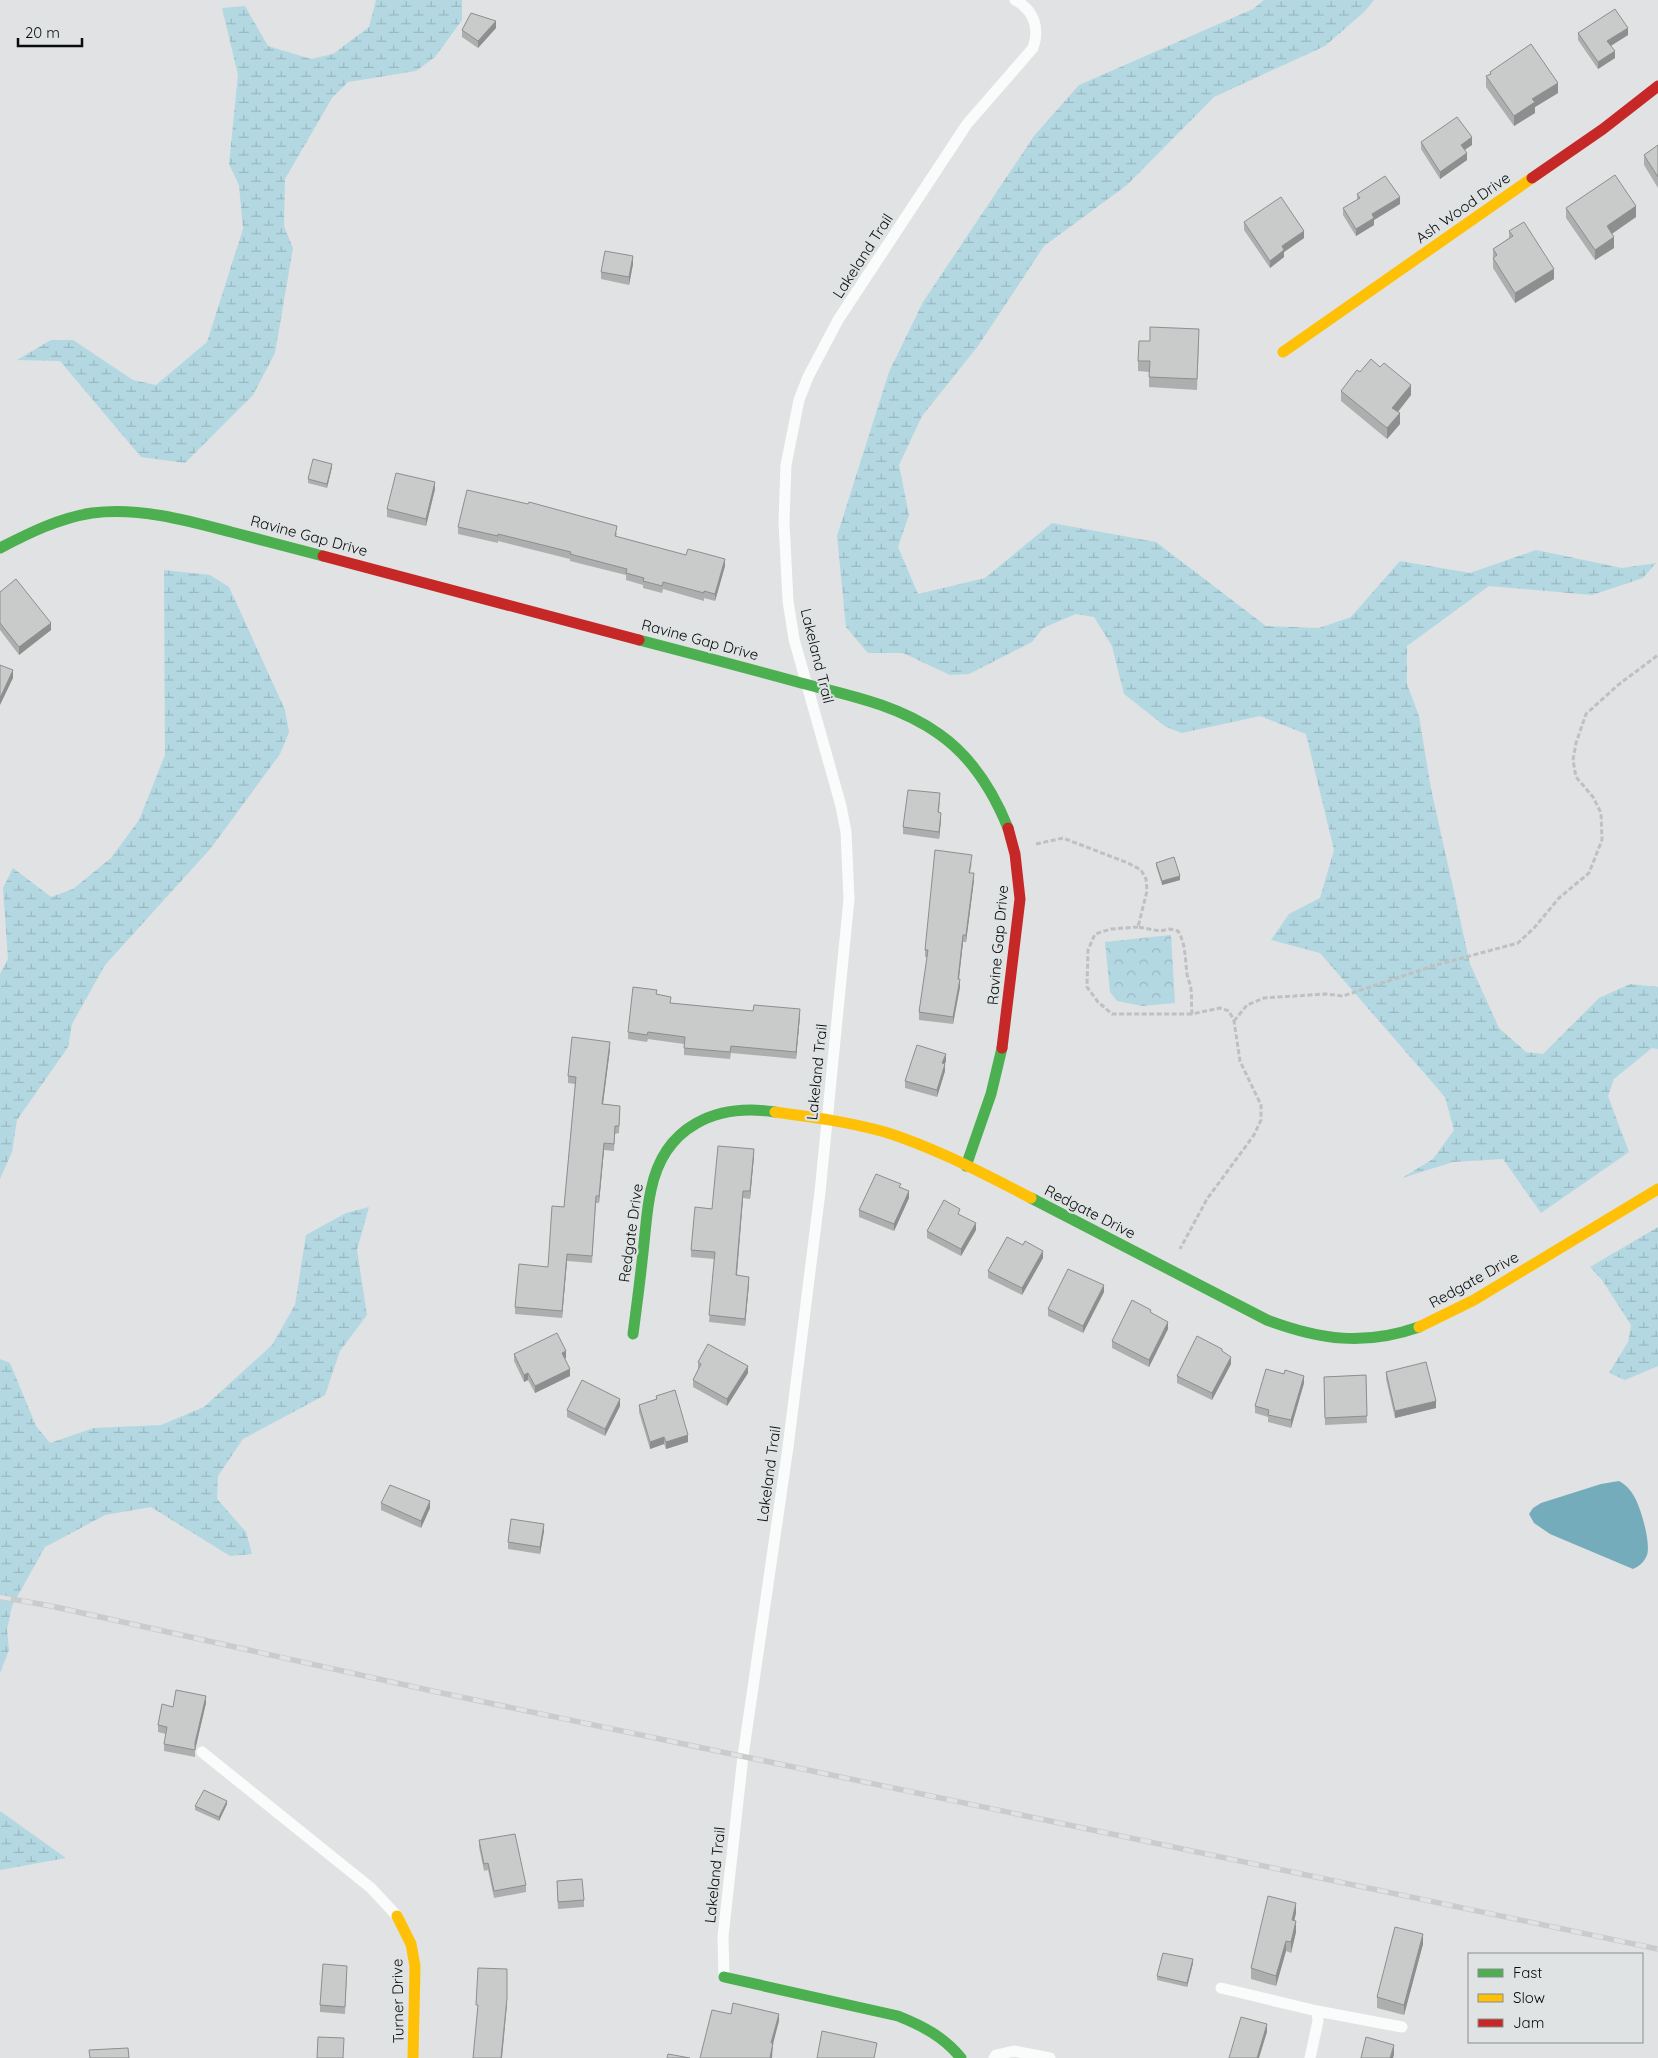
<svg xmlns="http://www.w3.org/2000/svg" width="1658" height="2058" viewBox="0 0 1658 2058" font-family="Quicksand,sans-serif">
<style>
.wetland{fill:url(#wetland-marsh)}
.park{fill:url(#park-crowns)}
.water{fill:#75acbb}
.lines{fill:none;stroke-linecap:round;stroke-linejoin:round}
.path{stroke:#bfc0c0;stroke-width:3;stroke-dasharray:5 2.5;stroke-linecap:butt}
.lane{stroke:#fafbfb;stroke-width:11}
.fast{stroke:#4caf50;stroke-width:11}
.slow{stroke:#ffc107;stroke-width:11}
.jam{stroke:#c62828;stroke-width:11}
.rail-casing{stroke:#cbcbcb;stroke-width:5.5}
.rail{stroke:#dfe3e4;stroke-width:4;stroke-dasharray:11;stroke-linecap:butt}
.wall{fill:#adafaf}
.shaded-wall{fill:#8d8e8e}
.building{fill:#c9cbcb;stroke:#8d8e8e}
.labels{text-anchor:middle;stroke-width:4.5;stroke-linejoin:round;paint-order:stroke}
.street-label{font-size:15px;fill:#0a0c0c;stroke:#dfe3e4}
</style>
<defs>
<pattern id="wetland-marsh" width="20" height="14" patternUnits="userSpaceOnUse" patternTransform="scale(1.25)"><rect width="20" height="14" fill="#b3d8e2"/><path d="M1 5h8M5 5V1M11 12h8M15 12V8" fill="none" stroke="#99b8c1"/></pattern>
<pattern id="park-crowns" width="20" height="18" patternUnits="userSpaceOnUse" patternTransform="scale(1.25)"><rect width="20" height="18" fill="#b3d8e2"/><path d="M2 6a3 3 0 1 1 6 0M12 15a3 3 0 1 1 6 0" fill="none" stroke="#99b8c1"/></pattern>
</defs>
<rect width="100%" height="100%" fill="#e0e2e3"/>
<path class="wetland" d="M376,0H462V20L435,57L416,71L348,82L332,98L285,179L284,226L293,248L275,353L253,395L185,463L141,457L60,361L17,360L51,340H73L133,380L156,385L207,342L243,229L239,185L229,164L238,75L222,8L245,6L268,46L311,59L333,54L369,27Z
M1264,0H1374L1365,11L1325,46L1214,97L1127,185L1044,246L978,346L922,416L899,465L909,515L898,547L918,594L985,578L1052,523L1156,542L1266,626L1319,628L1351,617L1400,561L1470,573L1536,550L1622,568L1656,563L1643,578L1592,595L1489,586L1407,646V684L1419,716L1431,789L1470,964L1499,1028L1526,1052L1543,1054L1599,998L1630,984L1658,987V1049L1652,1048L1614,1079L1608,1096L1629,1152L1541,1213L1503,1159L1453,1162L1402,1178L1433,1159L1454,1130L1445,1097L1320,953L1271,940L1289,914L1320,898L1334,850L1306,734L1260,716L1182,733L1166,727L1124,694L1112,646L1094,617L1076,614L1043,628L1032,642L969,674L950,675L903,653H868L846,627L837,536L889,372L923,302L1034,136L1079,85L1253,9Z
M164,570L210,575L229,587L285,710L289,732L280,754L211,848L105,965L72,1024L68,1047L17,1120L12,1152L0,1179V974L8,959L3,888L13,868L51,897L73,889L111,858L139,820L165,755Z
M369,1207L357,1250L367,1315L340,1351L325,1395L243,1439L218,1476L217,1499L246,1532L252,1554L230,1556L151,1507L105,1515L45,1547L12,1606L7,1629L9,1650L0,1673V1359L10,1363L36,1426L50,1443L94,1428L161,1425L204,1407L272,1345L295,1305L306,1235L346,1213Z
M1658,1227V1366L1625,1380L1609,1373L1628,1342L1631,1325L1602,1280L1590,1267Z
M0,1811L66,1858L0,1870Z"/>
<path class="park" d="M1171,935L1175,1003L1142,1006L1117,1001L1110,992L1105,942Z"/>
<path class="water" d="M1619,1481C1626,1485 1631,1490 1635,1498C1641,1509 1651,1543 1647,1555C1644,1562 1640,1566 1633,1569L1550,1534L1534,1523L1529,1514L1533,1508L1541,1503L1601,1484Z"/>
<g class="lines">
<path class="path" d="M1036,844L1063,838L1128,863L1141,870L1146,879L1147,891L1138,927L1160,931L1170,929L1178,931C1186,944 1185,959 1187,974C1188,980 1191,985 1191,990C1192,998 1191,1006 1192,1014L1220,1008L1229,1011L1234,1021L1240,1061L1261,1105V1120L1254,1135L1207,1199L1180,1249
M1138,927L1111,929L1095,934L1088,950L1087,987L1098,1002L1112,1014H1192
M1234,1021L1247,1005L1264,998L1325,994L1343,996L1436,965L1518,943L1534,928L1559,898L1589,873L1602,840L1601,813L1593,797L1576,777L1573,760L1576,743L1586,714L1618,685L1658,655"/>
<path class="lane" d="M202,1752L371,1888L397,1916
M724,1977L723,1936L743,1756L788,1447L820,1192L849,899L846,832L841,806L794,639L788,601L784,522L786,465L799,400L808,377L838,320L967,124L1033,48C1040,28 1034,10 1015,0
M1221,1988L1317,2011L1318,2021L1310,2058
M1317,2011L1402,2027
M994,2058L996,2055L1014,2051L1050,2058"/>
<path class="fast" d="M0,548C29,533 59,518 92,513C139,507 186,520 231,532C262,540 292,548 323,556
M639,640C693,654 747,668 801,683C848,695 899,705 939,734C972,757 993,791 1008,828
M966,1166L991,1094L1002,1048
M1031,1198L1267,1320C1320,1340 1365,1346 1419,1327
M633,1334C637,1304 641,1273 644,1243C646,1225 647,1207 651,1190C664,1126 716,1103 775,1112
M724,1977L898,2016C923,2026 944,2037 961,2058"/>
<path class="slow" d="M1283,352L1532,178
M775,1112C812,1117 849,1122 885,1132C936,1148 984,1174 1031,1198
M1419,1327L1474,1300L1658,1189
M397,1916L411,1944L415,1966L413,2058"/>
<path class="jam" d="M1532,178L1603,129L1658,86
M323,556L639,640
M1002,1048L1020,899L1015,854L1008,828"/>
<g class="rail-casing">
<path id="rail" d="M0,1597L51,1606L437,1692L1658,1949"/>
</g>
<use href="#rail" class="rail"/>
</g>
<path class="wall" d="M496,28L478,48L462,37V30Z
M1578,33L1628,35L1611,46L1615,58L1598,69L1578,40Z
M1490,72L1558,93L1535,107V113L1514,126L1486,87V76L1490,74Z
M1421,142L1472,145L1465,150L1467,160L1440,179L1421,149Z
M1658,145V188L1644,165V155Z
M1357,194L1400,204L1374,220V225L1356,236L1343,215V208L1357,200Z
M1566,208L1636,217L1612,234L1614,248L1595,260L1566,218Z
M1244,222L1304,238L1284,252V257L1270,268L1244,230Z
M1509,231L1554,279L1515,303L1493,268V249L1509,238Z
M633,264L629,285L601,279V272Z
M1199,340L1197,390L1149,387V372L1138,371V361L1150,341Z
M1360,372L1411,395L1398,412L1400,424L1387,439L1341,401V391Z
M332,467L327,488L308,483V479Z
M435,489L426,526L387,517V509Z
M458,527L617,533L616,537L725,566L715,601L704,598V601L663,589L662,593L643,588V585L626,580V575L570,561V559L498,541V543L458,534Z
M0,592L51,630L19,655L0,630Z
M940,800L939,812L941,820L939,839L903,834V827Z
M972,862L970,873L974,880L966,942H963L959,979L960,987L953,1024L919,1020V1012L927,957H925V950Z
M1156,863L1180,880L1162,885L1156,866Z
M657,994L671,1003L800,1016L796,1059L731,1053L730,1059L684,1055V1044L648,1039L647,1042L628,1039V1032Z
M610,1049L603,1104L620,1106L619,1133L615,1134L614,1151L604,1150L599,1203H596L592,1263L567,1261L562,1318L515,1314V1307L548,1267L564,1207L575,1084L568,1083V1076Z
M946,1061L945,1064V1071L937,1097L905,1088V1081Z
M754,1156L750,1199L743,1198L737,1276L749,1284L745,1326L709,1322L714,1259L691,1257V1250L712,1209Z
M901,1187L909,1198L894,1231L859,1217V1210Z
M960,1215L976,1230L961,1256L927,1238V1231Z
M1043,1258L1022,1295L988,1278V1271Z
M1104,1292L1083,1333L1048,1316V1309Z
M1151,1313L1168,1329L1149,1367L1112,1348V1341Z
M1222,1352L1231,1364L1212,1400L1177,1383V1376Z
M514,1354L566,1358H565L570,1376L535,1393L528,1380L524,1382L514,1361Z
M698,1362L748,1373L727,1406L693,1387V1380L698,1369Z
M1386,1372L1436,1408L1395,1418L1386,1379Z
M1366,1375L1367,1423L1325,1425L1324,1377Z
M1304,1383L1291,1428L1268,1422V1417L1255,1413V1406Z
M656,1396L688,1442L666,1449L664,1444L650,1449L639,1412V1405L656,1400Z
M620,1406L605,1436L567,1417V1410Z
M381,1503L430,1508L421,1528L381,1510Z
M544,1531L540,1554L508,1549V1542Z
M206,1703L195,1750V1757L164,1751V1744L166,1734L158,1732V1725Z
M227,1804L219,1821L195,1810V1806Z
M479,1840L526,1885V1892L494,1898L488,1870L484,1871L479,1847Z
M557,1881L584,1900V1907L558,1909Z
M1296,1913L1294,1921L1296,1932L1291,1953L1286,1951L1276,1986L1251,1979V1968Z
M1423,1944L1404,2015L1377,2008V1997Z
M1193,1963L1187,1987L1157,1980V1976Z
M347,1973L345,2014L320,2012V2005Z"/>
<path class="shaded-wall" d="M496,21V28L478,48V41Z
M1628,28V35L1607,48V41Z
M1615,51V58L1598,69V62Z
M1558,83V93L1535,107V113L1514,126V116L1532,99Z
M1472,137V145L1461,152V145Z
M1467,153V160L1440,179V172Z
M1400,197V204L1374,220V225L1356,236V229L1372,214Z
M1636,206V217L1607,237V226Z
M1304,231V238L1284,252V257L1270,268V261L1282,246Z
M1614,237V248L1595,260V250Z
M633,256V264L629,285V277Z
M1554,269V279L1515,303V293Z
M1411,385V395L1392,419V408Z
M1400,413V424L1387,439V428Z
M332,464V467L327,488V484Z
M435,482V489L426,526V519Z
M725,559V566L715,601V594Z
M51,623V630L19,655V647Z
M13,670V678L0,705V698Z
M941,813V820L939,839V832Z
M974,873V880L966,942V935Z
M1180,876V880L1162,885V881Z
M963,935V942L958,986V979Z
M960,979V987L953,1024V1017Z
M800,1009V1016L796,1059V1052Z
M610,1042V1049L602,1111V1104Z
M946,1054V1061L942,1070V1063Z
M945,1064V1071L937,1097V1090Z
M604,1143V1150L599,1203V1196Z
M754,1149V1156L750,1199V1191Z
M743,1191V1198L736,1283V1275Z
M909,1191V1198L894,1231V1224Z
M976,1223V1230L961,1256V1249Z
M1043,1251V1258L1022,1295V1288Z
M567,1254V1261L562,1318V1311Z
M749,1277V1284L745,1326V1319Z
M1104,1285V1292L1083,1333V1326Z
M1168,1322V1329L1149,1367V1360Z
M566,1351V1358L562,1360V1353Z
M1231,1357V1364L1212,1400V1393Z
M748,1366V1373L727,1406V1399Z
M570,1369V1376L535,1393V1386Z
M528,1373V1380L524,1382V1375Z
M1304,1376V1383L1291,1428V1420Z
M620,1399V1406L605,1436V1429Z
M1436,1401V1408L1395,1418V1411Z
M688,1435V1442L666,1449V1442Z
M664,1437V1444L650,1449V1442Z
M430,1501V1508L421,1528V1521Z
M544,1524V1531L540,1554V1547Z
M206,1696V1703L195,1750V1743Z
M227,1801V1804L219,1821V1817Z
M1296,1903V1913L1292,1930V1920Z
M1296,1921V1932L1291,1953V1942Z
M1423,1934V1944L1404,2015V2005Z
M1286,1941V1951L1276,1986V1976Z
M1193,1959V1963L1187,1987V1983Z
M507,1998V2005L502,2058H501Z
M779,2014V2021L773,2044L772,2058H770L771,2043Z
M1267,2024V2032L1259,2058H1257Z
M1394,2045V2055L1393,2058H1390Z"/>
<path class="building" d="M1615,9L1628,28L1607,41L1615,51L1598,62L1578,33Z
M471,13L496,21L478,41L462,30Z
M1531,44L1558,83L1532,99L1535,102L1514,116L1486,76L1491,74L1490,72Z
M1457,117L1472,137L1461,145L1467,153L1440,172L1421,142Z
M1658,145V177L1644,155Z
M1615,175L1636,206L1607,226L1614,237L1595,250L1566,208Z
M1385,176L1400,197L1372,214L1374,218L1356,229L1343,208L1360,198L1357,194Z
M1281,197L1304,231L1282,246L1284,250L1270,261L1244,222Z
M1524,222L1554,269L1515,293L1493,258L1497,255L1493,249L1513,236L1509,231Z
M605,251L633,256L629,277L601,272Z
M1150,327L1199,329L1197,379L1149,377L1150,361H1138L1139,341H1150Z
M1371,359L1380,367L1384,363L1411,385L1392,408L1400,413L1387,428L1341,391L1357,370L1360,372Z
M313,459L332,464L327,484L308,479Z
M396,473L435,482L426,519L387,509Z
M467,490L528,504L529,502L617,526L615,536L686,555L688,549L725,559L715,594L704,591V593L663,582L662,586L643,581L644,578L626,573L627,569L570,554L571,552L498,534V536L458,527Z
M16,579L51,623L19,647L0,623V592Z
M0,665L13,670L0,698Z
M908,790L940,793L938,812L941,813L939,832L903,827Z
M935,850L972,855L969,873H974L966,935H963L958,979H960L953,1017L919,1012L928,950H925Z
M1174,857L1180,876L1162,881L1156,863Z
M633,987L657,990L656,994L671,997L670,1003L753,1011L754,1005L800,1009L796,1052L731,1046L730,1052L684,1048L685,1037L648,1032L647,1035L628,1032Z
M572,1037L610,1042L602,1104L620,1106L619,1126H615L614,1144L604,1143L599,1196H596L592,1256L567,1254L562,1311L515,1307L519,1264L548,1267L552,1206L564,1207L576,1077L568,1076Z
M917,1045L946,1054L942,1063L945,1064L937,1090L905,1081Z
M718,1146L754,1149L750,1191H743L736,1275L749,1277L745,1319L709,1315L715,1252L691,1250L695,1207L712,1209Z
M876,1174L901,1184L899,1187L909,1191L894,1224L859,1210Z
M944,1200L960,1209L958,1214L976,1223L961,1249L927,1231Z
M1007,1237L1023,1245L1025,1241L1043,1251L1022,1288L988,1271Z
M1068,1269L1104,1285L1083,1326L1048,1309Z
M1132,1300L1151,1310L1150,1312L1168,1322L1149,1360L1112,1341Z
M557,1333L566,1351L562,1353L570,1369L535,1386L528,1373L524,1375L514,1354Z
M1197,1336L1222,1349V1351L1231,1357L1212,1393L1177,1376Z
M708,1344L748,1366L727,1399L693,1380L701,1364L698,1362Z
M1426,1362L1436,1401L1395,1411L1386,1372Z
M1266,1369L1284,1374L1285,1370L1304,1376L1291,1420L1268,1415L1269,1410L1255,1406Z
M1366,1375L1367,1416L1325,1418L1324,1377Z
M582,1380L620,1399L605,1429L567,1410Z
M675,1390L688,1435L666,1442L664,1437L650,1442L639,1405L657,1399L656,1396Z
M390,1485L430,1501L421,1521L381,1503Z
M511,1519L544,1524L540,1547L508,1542Z
M176,1690L206,1696L195,1743V1750L164,1744L167,1727L158,1725L162,1704L173,1707Z
M204,1790L227,1801L219,1817L195,1806Z
M515,1834L526,1885L494,1891L488,1863L484,1864L479,1840Z
M582,1879L584,1900L558,1902L557,1881Z
M1268,1896L1296,1903L1292,1920L1296,1921L1291,1942L1286,1941L1276,1976L1251,1968Z
M1395,1927L1423,1934L1404,2005L1377,1997Z
M1163,1953L1193,1959L1187,1983L1157,1976Z
M323,1964L347,1966L345,2007L320,2005Z
M478,1968L507,1969V1998L501,2058H473L478,2005H476Z
M733,2003L779,2014L771,2043H773L770,2058H700L712,2010L731,2014Z
M1241,2017L1267,2024L1257,2058H1229Z
M822,2031L877,2043L874,2058H817Z
M318,2037L344,2038L343,2058H317Z
M1366,2037L1394,2045L1390,2058H1361Z
M128,2048L129,2058H90L89,2050Z
M668,2054L690,2058H667Z"/>
<g class="labels">
<g class="street-label">
<text transform="translate(1463 208) rotate(-35)" y="5">Ash Wood Drive</text>
<text transform="translate(863 256) rotate(-57)" y="5">Lakeland Trail</text>
<text transform="translate(309 536) rotate(15)" y="5">Ravine Gap Drive</text>
<text transform="translate(700 640) rotate(15)" y="5">Ravine Gap Drive</text>
<text transform="translate(817 656) rotate(76)" y="5">Lakeland Trail</text>
<text transform="translate(998 945) rotate(-85)" y="5">Ravine Gap Drive</text>
<text transform="translate(817 1072) rotate(-84)" y="5">Lakeland Trail</text>
<text transform="translate(1090 1212) rotate(27)" y="5">Redgate Drive</text>
<text transform="translate(631 1233) rotate(-82)" y="5">Redgate Drive</text>
<text transform="translate(1474 1280) rotate(-29)" y="5">Redgate Drive</text>
<text transform="translate(769 1474) rotate(-82)" y="5">Lakeland Trail</text>
<text transform="translate(715 1875) rotate(-84)" y="5">Lakeland Trail</text>
<text transform="translate(398 2001) rotate(-91)" y="5">Turner Drive</text>
</g>
</g>
<rect x="1468" y="1953" width="175" height="90" fill="#dfe3e4" stroke="#8a8d8e"/>
<rect x="1478" y="1969" width="25" height="8" fill="#4caf50" stroke="#8a8d8e"/>
<text x="1513" y="1978" font-size="15" fill="#0a0c0c">Fast</text>
<rect x="1478" y="1994" width="25" height="8" fill="#ffc107" stroke="#8a8d8e"/>
<text x="1513" y="2003" font-size="15" fill="#0a0c0c">Slow</text>
<rect x="1478" y="2019" width="25" height="8" fill="#c62828" stroke="#8a8d8e"/>
<text x="1513" y="2028" font-size="15" fill="#0a0c0c">Jam</text>
<path d="M18 38v8h64v-8" fill="none" stroke="#0a0c0c" stroke-width="2.5"/>
<text x="25" y="38" font-size="15" fill="#0a0c0c" stroke="#dfe3e4" stroke-width="4" paint-order="stroke">20 m</text>
</svg>
